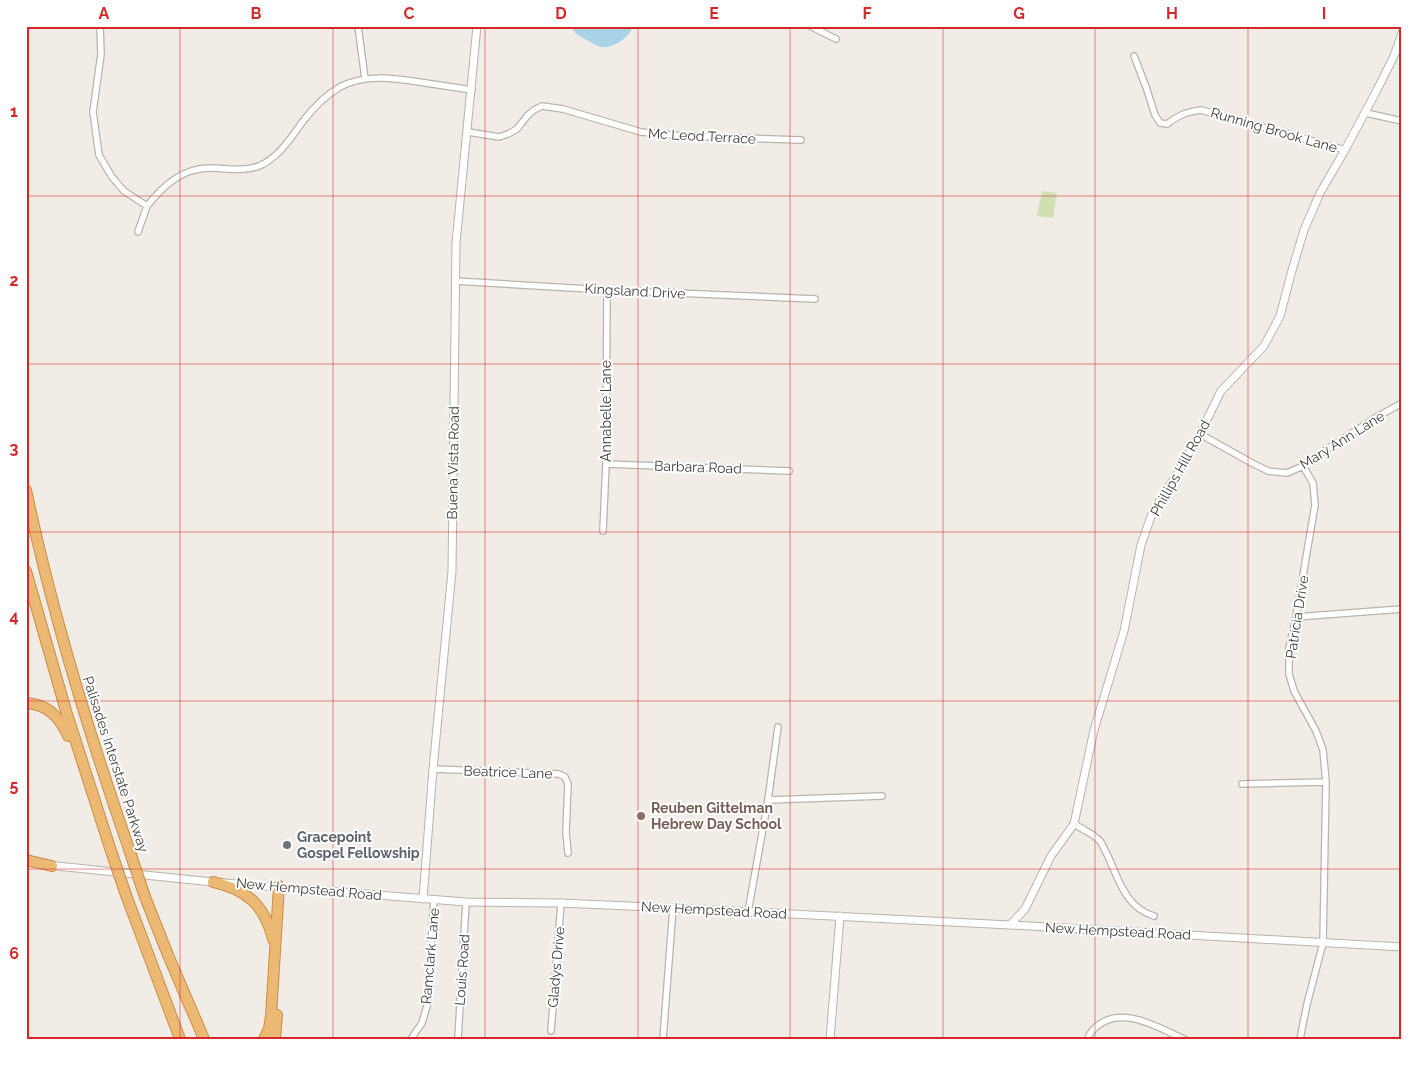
<svg xmlns="http://www.w3.org/2000/svg" width="1428" height="1065" viewBox="0 0 1428 1065" font-family="Raleway,sans-serif">
<style>
.green{fill:#d0e0b3}
.water{fill:#a9d3e7}
.lines{fill:none;stroke-linecap:round;stroke-linejoin:round}
.minor-casing{stroke:#bbb3a9;stroke-width:8}
.tertiary-casing{stroke:#bbb3a9;stroke-width:9}
.motorway-casing{stroke:#ca8d46;stroke-width:12}
.minor{stroke:#fff;stroke-width:5.5}
.tertiary{stroke:#fff;stroke-width:7}
.motorway{stroke:#ecb975;stroke-width:10}
.motorway-bridge-casing{stroke:#ca8d46;stroke-width:12;stroke-linecap:butt}
.motorway-bridge{stroke:#ecb975;stroke-width:10}
.grid{fill:none;stroke:#d62828;stroke-width:1;stroke-opacity:0.55}
.education-dot{fill:#8d6e63;stroke:#fff;stroke-width:2}
.worship-dot{fill:#6b7280;stroke:#fff;stroke-width:2}
.labels{text-anchor:middle;stroke-width:4;stroke-linejoin:round;paint-order:stroke}
.street-label{font-size:14px;fill:#423c36;stroke:#fff}
.education-label{font-size:14px;font-weight:bold;fill:#785e54;stroke:#fff;text-anchor:start}
.worship-label{font-size:14px;font-weight:bold;fill:#5b616d;stroke:#fff;text-anchor:start}
.neatline{fill:none;stroke:#d62828;stroke-width:2}
.grid-label{font-size:16px;text-anchor:middle;font-weight:bold;fill:#d62828}
</style>
<rect width="100%" height="100%" fill="#f1ece6"/>
<path class="green" d="M1042,191L1057,193L1053,218L1037,216Z"/>
<path class="water" d="M571,26H633C630,37 613,49 601,47C597,46 579,36 575,33C575,32 571,27 571,26Z"/>
<g class="lines">
<g class="minor-casing">
<path id="minor" d="M100,26L101,54L93,112L99,155L112,177L124,191L147,206C163,186 182,168 210,168C226,168 243,172 259,166C280,157 291,137 304,120C314,107 326,95 340,87C364,74 393,78 419,82C437,85 454,87 472,90
M358,26L365,79
M810,26L836,39
M1134,56L1146,87L1155,115L1160,123L1167,124C1179,115 1186,112 1201,110L1345,150
M1366,113L1402,121
M468,132L499,137L508,134L517,129L528,115L534,110L542,106L563,109L641,132L683,136L801,140
M138,232L147,206
M455,281L607,290L815,299
M1200,434L1250,462L1268,471L1287,473L1303,466L1318,455L1375,418L1402,403
M606,464L789,471
M603,531L606,464L607,290
M1296,617L1402,609
M433,769L559,774L565,777L568,784L566,832L568,853
M1242,784L1326,782
M768,800L882,796
M1074,824L1093,835L1100,841C1117,868 1120,906 1154,916
M748,912L768,800L778,727
M551,1031L561,903
M411,1039L422,1023L427,1006L434,900
M458,1039L466,902
M663,1039L673,908
M1088,1039C1089,1033 1092,1031 1096,1027C1121,1004 1159,1028 1184,1039
M1300,1039L1307,1004L1323,943L1326,782L1323,750L1316,731L1294,691L1289,674V648L1296,617L1315,505L1313,483L1303,466"/>
</g>
<g class="tertiary-casing">
<path id="tertiary" d="M47,865L213,882L466,902L561,903L673,908L1010,925L1402,947
M423,899L433,769L452,571L456,243L477,26
M1010,925L1025,909L1051,856L1074,824L1094,730L1124,631L1141,545L1153,511L1176,476L1200,434L1221,391L1264,346L1280,316L1291,274L1304,230L1320,193L1345,150L1377,90L1394,56L1402,33
M830,1039L840,916"/>
</g>
<g class="motorway-casing">
<path id="motorway" d="M26,490C52,613 89,734 130,852
M26,571L66,711L111,851
M26,703C47,704 60,717 68,736
M26,860L52,866
M213,882C247,890 264,904 273,939
M126,895L180,1039
M145,897L168,955L204,1039
M264,1039L269,1029L271,1016L279,886
M275,1039L277,1015"/>
</g>
<use href="#minor" class="minor"/>
<use href="#tertiary" class="tertiary"/>
<use href="#motorway" class="motorway"/>
<g class="motorway-bridge-casing">
<path id="motorway-bridge" d="M111,851L126,895
M130,852L145,897"/>
</g>
<use href="#motorway-bridge" class="motorway-bridge"/>
</g>
<path class="grid" d="M180,26V1039M333,26V1039M485,26V1039M638,26V1039M790,26V1039M943,26V1039M1095,26V1039M1248,26V1039M26,196H1402M26,364H1402M26,532H1402M26,701H1402M26,869H1402"/>
<circle class="education-dot" cx="641" cy="816" r="5"/>
<circle class="worship-dot" cx="287" cy="845" r="5"/>
<g class="labels">
<g class="street-label">
<text transform="translate(1274 130) rotate(16)" y="5">Running Brook Lane</text>
<text transform="translate(702 136) rotate(3)" y="5">Mc Leod Terrace</text>
<text transform="translate(635 291) rotate(3)" y="5">Kingsland Drive</text>
<text transform="translate(606 411) rotate(-90)" y="5">Annabelle Lane</text>
<text transform="translate(1342 440) rotate(-32)" y="5">Mary Ann Lane</text>
<text transform="translate(453 463) rotate(-89)" y="5">Buena Vista Road</text>
<text transform="translate(698 467) rotate(2)" y="5">Barbara Road</text>
<text transform="translate(1180 468) rotate(-61)" y="5">Phillips Hill Road</text>
<text transform="translate(1297 617) rotate(-81)" y="5">Patricia Drive</text>
<text transform="translate(116 764) rotate(72)" y="5">Palisades Interstate Parkway</text>
<text transform="translate(508 772) rotate(2)" y="5">Beatrice Lane</text>
<text transform="translate(309 889) rotate(5)" y="5">New Hempstead Road</text>
<text transform="translate(714 910) rotate(3)" y="5">New Hempstead Road</text>
<text transform="translate(1118 931) rotate(3)" y="5">New Hempstead Road</text>
<text transform="translate(430 956) rotate(-85)" y="5">Ramclark Lane</text>
<text transform="translate(556 967) rotate(-85)" y="5">Gladys Drive</text>
<text transform="translate(462 970) rotate(-86)" y="5">Louis Road</text>
</g>
<g class="education-label">
<text x="651" y="813">Reuben Gittelman<tspan x="651" dy="16">Hebrew Day School</tspan></text>
</g>
<g class="worship-label">
<text x="297" y="842">Gracepoint<tspan x="297" dy="16">Gospel Fellowship</tspan></text>
</g>
</g>
<rect width="1428" height="1065" fill="none" stroke="#ffffff" stroke-width="55"/>
<rect x="28" y="28" width="1372" height="1010" class="neatline"/>
<g class="grid-label">
<text x="104" y="19">A</text>
<text x="256" y="19">B</text>
<text x="409" y="19">C</text>
<text x="561" y="19">D</text>
<text x="714" y="19">E</text>
<text x="867" y="19">F</text>
<text x="1019" y="19">G</text>
<text x="1172" y="19">H</text>
<text x="1324" y="19">I</text>
<text x="14" y="117">1</text>
<text x="14" y="286">2</text>
<text x="14" y="454">3</text>
<text x="14" y="622">4</text>
<text x="14" y="791">5</text>
<text x="14" y="959">6</text>
</g>
</svg>
